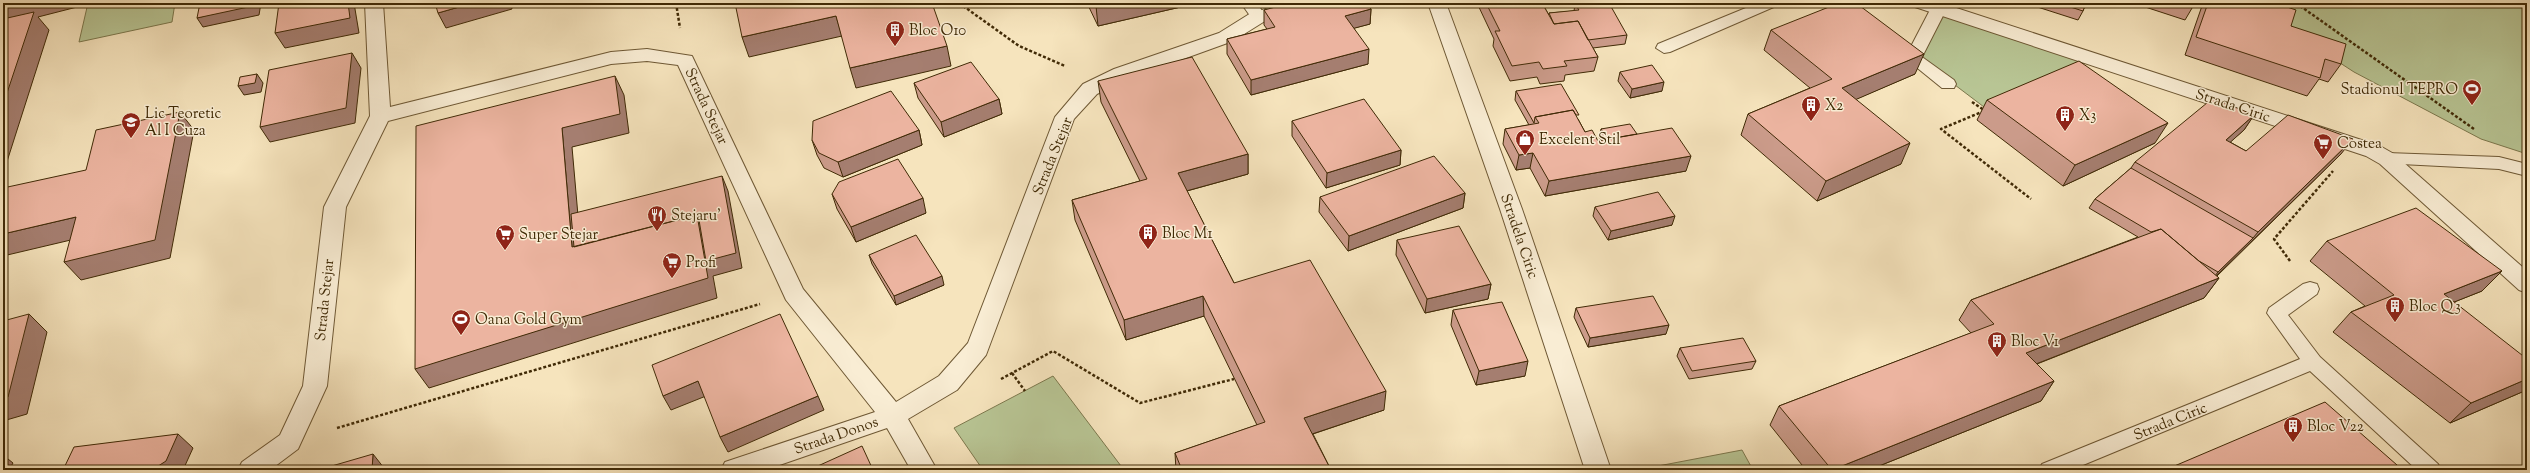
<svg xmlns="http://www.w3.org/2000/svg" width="2530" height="473" viewBox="0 0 2530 473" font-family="'Sorts Mill Goudy',serif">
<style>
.green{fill:#b8c594;stroke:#7c784d}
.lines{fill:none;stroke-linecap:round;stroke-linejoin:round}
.service-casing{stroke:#6e5834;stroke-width:2}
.minor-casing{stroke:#6e5834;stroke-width:2}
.tertiary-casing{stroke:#6e5834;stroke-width:2}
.path{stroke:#402a06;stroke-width:2.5;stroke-dasharray:3 2;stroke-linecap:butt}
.service{fill:#f9edd4;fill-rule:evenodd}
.minor{fill:#f9edd4;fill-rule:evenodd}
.tertiary{fill:#f9edd4;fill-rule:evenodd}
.wall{fill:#cb9b8a;stroke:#402a06}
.shaded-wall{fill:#a57e70;stroke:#402a06}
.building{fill:#ecb4a0;stroke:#402a06}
.labels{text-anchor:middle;stroke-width:3;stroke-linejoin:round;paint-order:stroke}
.poi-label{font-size:15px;fill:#402a06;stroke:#f9edd4;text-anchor:start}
.street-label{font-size:15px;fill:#402a06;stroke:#f9edd4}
</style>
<rect width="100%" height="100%" fill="#f6e4bd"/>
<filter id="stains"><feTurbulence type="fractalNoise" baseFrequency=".005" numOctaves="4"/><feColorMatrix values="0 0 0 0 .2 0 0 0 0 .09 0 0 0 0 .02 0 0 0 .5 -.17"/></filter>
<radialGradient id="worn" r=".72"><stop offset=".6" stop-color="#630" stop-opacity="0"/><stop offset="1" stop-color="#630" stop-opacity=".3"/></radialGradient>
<path class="green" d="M88,3H175L172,22L79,42Z
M2262,3H2527V154L2481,139L2354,72L2297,35Z
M1944,14L2089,61L1984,107L1918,57Z
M1053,376L1121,466L1115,470H983L954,428Z
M1742,450L1753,470H1637Z"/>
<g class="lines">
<g class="service-casing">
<path id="service" d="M1241,3H1257L1266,17L1263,20H1253Z
M1758,3H1779L1776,6L1670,52L1664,53L1656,48L1658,44Z
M1939,3L1947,8L1922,57L1954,80L1956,84L1954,88H1942L1905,58L1931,8Z
M2387,153L2499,157L2527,164V176L2499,169L2381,163L2378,159L2381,155Z
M2310,282L2317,284L2319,289L2317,294L2288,315L2320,357L2438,464L2441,470H2417L2310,371L2071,470H2039L2042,464L2300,359L2267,313L2269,308L2303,284Z"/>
</g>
<g class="minor-casing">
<path id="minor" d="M365,3H383L390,107L611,52L647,49L692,56L803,289L896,402L939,376L968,343L1055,117L1083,84L1114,69L1219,33L1251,13L1288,3H1318L1316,7L1265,21L1233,41L1128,79L1097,94L1074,119L986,355L957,390L908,419L937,470H911L887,428L765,470H721L725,462L875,412L786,300L678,65L647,61L611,64L388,121L346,207L327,386L298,449L270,470H238L242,462L280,435L303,386L324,207L370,116Z
M1428,3H1446L1522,209L1611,470H1585L1500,209Z"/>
</g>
<g class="tertiary-casing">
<path id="tertiary" d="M1913,3H1941L2380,146L2394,154L2527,271V293L2519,290L2380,164L2366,156L1915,7Z"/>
</g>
<path class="path" d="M676,3L680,28
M959,3L1019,46L1065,66
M2296,3L2474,129
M1972,102L1984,110
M1984,111L1941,129L2031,199
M2290,261L2274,239L2333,171
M1012,373L1025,391
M1001,379L1053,351L1140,403L1234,379
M337,428L760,304"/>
<use href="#service" class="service"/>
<use href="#minor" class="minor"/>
<use href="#tertiary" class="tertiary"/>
</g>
<path class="wall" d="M1087,3H1185V6L1098,26Z
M1477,3H1542L1549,15V13L1574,11L1575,4L1627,35L1625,44L1593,48L1598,57L1594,71L1565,75L1564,81L1540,84L1537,77L1510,81L1493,46L1494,39Z
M2025,3H2086L2083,11L2078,20Z
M2133,3H2195L2185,20Z
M2203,3H2275L2291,26L2341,64L2328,82L2319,79L2307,96L2185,55Z
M1371,9L1370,24L1354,28L1368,64L1251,95L1227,54V39L1267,29L1264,25V10Z
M1771,30L1915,74L1856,99L1901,164L1817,201L1741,135L1748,114L1810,88L1764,50Z
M1620,72L1662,91L1630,98L1618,81Z
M1098,81L1248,154V174L1187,191L1234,283L1384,410L1313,434L1331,470H1176L1175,453L1257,425L1204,316L1126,340L1075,220L1072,200L1140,181L1101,102Z
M914,83L999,99L1002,114L944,137L918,98Z
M1516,91L1578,119L1585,132L1598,141L1601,140L1599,137L1601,129L1637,134L1686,171L1545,196L1530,168L1516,170L1503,144L1505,129L1529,125L1515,100Z
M1987,100L2155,143L2063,186L1977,120Z
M2254,115L2244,130L2230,142L2246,151L2341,154L2217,276L2219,278L2204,298L2037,364L2054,381L2041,401L1869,470H1806L1770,425L1779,406L1971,333L1959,320L1971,300L2138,237L2089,208L2095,199L2131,168L2135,162Z
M1292,121L1401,150L1400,165L1326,188L1292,136Z
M919,130L922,145L843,177L824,168L817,155L812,140Z
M1465,193L1463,208L1348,251L1319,212L1320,197Z
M832,194L926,213L856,242L837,209Z
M1595,207L1672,225L1608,240L1593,216Z
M1397,240L1491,284L1488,299L1425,313L1396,255Z
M2327,241L2502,271L2482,291L2454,302L2522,392L2450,423L2333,332L2351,312L2365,306L2310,261Z
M869,255L944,285L896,305L872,264Z
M1576,308L1666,334L1588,347L1574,317Z
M1453,310L1525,376L1476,385L1451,325Z
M1680,348L1756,361L1752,369L1689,379L1677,356Z"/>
<path class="shaded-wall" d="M9,3H82L81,6L38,17L49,30L3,174V4Z
M254,3H261L259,15L203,27L197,18Z
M348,3H354L359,33L285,48L275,33Z
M473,3H511L512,9L446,28L438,13Z
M1109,3H1185V6L1098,26L1096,6Z
M1371,9L1370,24L1344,31L1345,16Z
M836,16L842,36L749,57L742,37Z
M947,46L951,66L856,88L850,68Z
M1369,49L1368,64L1251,95V80Z
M352,53L361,68L355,123L270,142L260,127Z
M1924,54L1915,74L1834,109L1842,88Z
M257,74L263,83L261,92L244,95L238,86Z
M615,76L624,95L629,133L572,147L581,250L697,215L722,176L728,191L742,268L713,276L717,298L429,388L415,369L572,247L562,128Z
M1664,82L1662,91L1630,98L1632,89Z
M999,99L1002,114L944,137L941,122Z
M180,112L194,130L170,258L81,280L64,262Z
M2254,115L2244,130L2216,155L2226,140Z
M2168,123L2155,143L2063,186L2075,165Z
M919,130L922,145L843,177L838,162Z
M2353,139L2341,154L2211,281L2218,272L2253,238L2258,232Z
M1910,143L1901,164L1817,201L1826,181Z
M1401,150L1400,165L1326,188L1327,173Z
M1533,153L1530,168L1516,170L1519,155Z
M1248,154V174L1179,193L1178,173Z
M1691,156L1686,171L1545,196L1549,181Z
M1465,193L1463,208L1348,251L1349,236Z
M923,198L926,213L856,242L851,227Z
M1675,216L1672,225L1608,240L1611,231Z
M76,217L92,235L3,256V234Z
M2502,271L2482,291L2424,314L2444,294Z
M942,276L944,285L896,305L894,296Z
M2219,278L2204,298L2013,373L2026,353Z
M1491,284L1488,299L1425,313L1427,299Z
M1203,296L1204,316L1126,340L1124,320Z
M29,314L47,332L27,414L3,421V398Z
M1669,325L1666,334L1588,347L1590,338Z
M1528,361L1525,376L1476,385L1479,371Z
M2527,379V387L2522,392L2450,423L2471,403Z
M698,381L706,396L671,410L663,396Z
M2054,381L2041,401L1869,470H1832Z
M1386,391L1384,410L1303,437L1304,418Z
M818,396L824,410L728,452L720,437Z
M178,434L193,448L183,470H152Z
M373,454L384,468V470H372Z
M3,455L13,463L9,470H3Z
M2397,465L2391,470H2386Z"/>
<path class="building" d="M200,3H254L253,6L197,18Z
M279,3H348L350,18L275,33Z
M435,3H473L438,13Z
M735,3H932L947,46L850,68L836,16L742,37Z
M1094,3H1109L1096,6Z
M1291,3H1367L1371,9L1345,16L1369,49L1251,80L1227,39L1275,27L1264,10Z
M1486,3H1542L1554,24L1578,21L1598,57L1564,61L1567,66L1543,69L1539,62L1512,66L1495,31H1500Z
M1580,3H1609L1627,35L1588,40L1578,21L1554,24L1549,13L1579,10L1575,4Z
M1839,3H1856L1924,54L1842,88L1910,143L1826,181L1748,114L1832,79L1771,30Z
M2058,3H2086L2083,11Z
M2188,3H2195V5Z
M2208,3H2275L2296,10L2291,26L2346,44L2341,64L2325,59L2320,78L2196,37Z
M34,12L3,105V19Z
M352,53L346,108L260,127L269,70Z
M1192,57L1248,154L1178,173L1234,283L1310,260L1386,391L1304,418L1331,470H1182L1175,453L1265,422L1203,296L1124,320L1072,200L1147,179L1098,81Z
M2079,61L2168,123L2075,165L1987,100Z
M971,62L999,99L941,122L914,83Z
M1652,65L1664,82L1632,89L1620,72Z
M257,74L255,83L238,86L240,77Z
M615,76L620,114L562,128L572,247L697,215L708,278L415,369L416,126Z
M1561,84L1579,115H1576L1573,110L1535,117L1534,123L1516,91Z
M891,91L919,130L838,162L819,153L812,140L813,121Z
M2213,98L2254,115L2226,140L2246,151L2288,115L2353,139L2258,232L2135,162Z
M1364,99L1401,150L1327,173L1292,121Z
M1573,110L1585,132L1592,130L1598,141L1672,128L1691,156L1549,181L1533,153L1519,155L1505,129L1539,123L1535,117Z
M180,112L155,240L64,262L76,217L3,234V188L86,170L96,130Z
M1630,124L1637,134L1608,139L1601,129Z
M1434,156L1465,193L1349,236L1320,197Z
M898,159L923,198L851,227L832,194L839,182Z
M2131,168L2253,238L2218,272L2199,261L2161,229L2151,232L2095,199Z
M722,176L736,253L706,261L699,220L697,215L574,247L571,214Z
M1658,192L1675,216L1611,231L1595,207Z
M2416,208L2502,271L2444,294L2527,359V379L2471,403L2351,312L2394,295L2327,241Z
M1459,226L1491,284L1427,299L1397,240Z
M2161,229L2219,278L2026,353L2054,381L1832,470L1779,406L1994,324L1971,300Z
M916,235L942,276L894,296L869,255Z
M1653,296L1669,325L1590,338L1576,308Z
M1502,302L1528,361L1479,371L1453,310Z
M29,314L8,397L3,398V321Z
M780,314L818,396L720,437L698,381L663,396L652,365Z
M1743,338L1756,361L1692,371L1680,348Z
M2325,402L2397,465L2386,470H2165Z
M178,434L166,461L152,470H63L74,447Z
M862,446L873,470H809Z
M373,454L372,470H318Z
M805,467L806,470H799Z"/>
<defs>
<g id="building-pin" transform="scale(1)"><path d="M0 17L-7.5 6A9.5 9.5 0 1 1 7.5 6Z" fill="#8f2418" stroke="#f9edd4"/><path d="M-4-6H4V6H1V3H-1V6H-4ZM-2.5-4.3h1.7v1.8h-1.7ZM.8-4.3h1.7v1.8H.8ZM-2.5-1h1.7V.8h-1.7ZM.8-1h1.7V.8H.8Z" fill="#fff"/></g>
<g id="stadium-pin" transform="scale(1)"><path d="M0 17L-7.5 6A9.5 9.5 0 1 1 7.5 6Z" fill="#8f2418" stroke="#f9edd4"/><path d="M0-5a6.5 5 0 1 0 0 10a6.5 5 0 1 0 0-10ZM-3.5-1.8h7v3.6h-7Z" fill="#fff"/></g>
<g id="school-pin" transform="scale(1)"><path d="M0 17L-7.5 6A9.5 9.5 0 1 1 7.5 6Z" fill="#8f2418" stroke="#f9edd4"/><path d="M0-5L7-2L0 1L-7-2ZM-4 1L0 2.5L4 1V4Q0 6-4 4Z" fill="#fff"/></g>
<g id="shop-pin" transform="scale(1)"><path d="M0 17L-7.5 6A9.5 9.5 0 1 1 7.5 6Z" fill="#8f2418" stroke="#f9edd4"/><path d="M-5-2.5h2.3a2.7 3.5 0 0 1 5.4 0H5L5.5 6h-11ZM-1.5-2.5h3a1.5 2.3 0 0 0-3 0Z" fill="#fff"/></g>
<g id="supermarket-pin" transform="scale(1)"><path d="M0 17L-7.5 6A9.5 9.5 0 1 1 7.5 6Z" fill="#8f2418" stroke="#f9edd4"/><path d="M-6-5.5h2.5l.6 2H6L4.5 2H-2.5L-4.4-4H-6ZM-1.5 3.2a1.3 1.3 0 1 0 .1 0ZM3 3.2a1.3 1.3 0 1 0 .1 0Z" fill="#fff"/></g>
<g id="restaurant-pin" transform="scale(1)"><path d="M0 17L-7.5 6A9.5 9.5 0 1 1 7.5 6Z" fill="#8f2418" stroke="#f9edd4"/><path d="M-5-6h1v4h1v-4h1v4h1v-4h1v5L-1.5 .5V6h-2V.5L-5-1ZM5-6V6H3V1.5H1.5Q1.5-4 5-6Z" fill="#fff"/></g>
</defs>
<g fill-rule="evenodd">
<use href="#building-pin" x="895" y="30"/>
<use href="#stadium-pin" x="2472" y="89"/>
<use href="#building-pin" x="1811" y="105"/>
<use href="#building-pin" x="2065" y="115"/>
<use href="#school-pin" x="131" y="122"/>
<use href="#shop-pin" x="1525" y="139"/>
<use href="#supermarket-pin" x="2323" y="143"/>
<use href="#restaurant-pin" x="657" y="215"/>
<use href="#building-pin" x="1148" y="233"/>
<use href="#supermarket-pin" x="505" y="234"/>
<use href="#supermarket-pin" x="672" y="262"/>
<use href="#building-pin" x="2395" y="306"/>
<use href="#stadium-pin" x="461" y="319"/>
<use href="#building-pin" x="1997" y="341"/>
<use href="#building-pin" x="2293" y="426"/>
</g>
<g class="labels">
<g class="poi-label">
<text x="909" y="35">Bloc O10</text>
<text x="2458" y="94" text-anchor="end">Stadionul TEPRO</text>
<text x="1825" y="110">X2</text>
<text x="145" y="118">Lic Teoretic<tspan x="145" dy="17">Al I Cuza</tspan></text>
<text x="2079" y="120">X3</text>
<text x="1539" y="144">Excelent Stil</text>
<text x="2337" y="148">Costea</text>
<text x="671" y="220">Stejaru'</text>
<text x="1162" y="238">Bloc M1</text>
<text x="519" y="239">Super Stejar</text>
<text x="686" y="267">Profi</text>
<text x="2409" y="311">Bloc Q3</text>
<text x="475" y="324">Oana Gold Gym</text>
<text x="2011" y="346">Bloc V1</text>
<text x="2307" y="431">Bloc V22</text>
</g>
<g class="street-label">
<text transform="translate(2233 105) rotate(18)" y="5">Strada Ciric</text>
<text transform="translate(707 106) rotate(65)" y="5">Strada Stejar</text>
<text transform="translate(1052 156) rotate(-68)" y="5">Strada Stejar</text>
<text transform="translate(1520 236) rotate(71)" y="5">Stradela Ciric</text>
<text transform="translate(324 300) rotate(-84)" y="5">Strada Stejar</text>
<text transform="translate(2170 421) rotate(-22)" y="5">Strada Ciric</text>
<text transform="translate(836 435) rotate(-19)" y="5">Strada Donos</text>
</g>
</g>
<rect width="2530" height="473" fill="none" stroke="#f6e4bd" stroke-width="16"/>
<rect x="4" y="4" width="2522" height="465" fill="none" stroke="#402a06" stroke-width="2"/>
<rect x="8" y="8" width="2514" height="457" fill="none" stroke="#402a06"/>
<rect width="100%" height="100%" filter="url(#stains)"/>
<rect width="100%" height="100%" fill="url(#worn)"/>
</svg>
